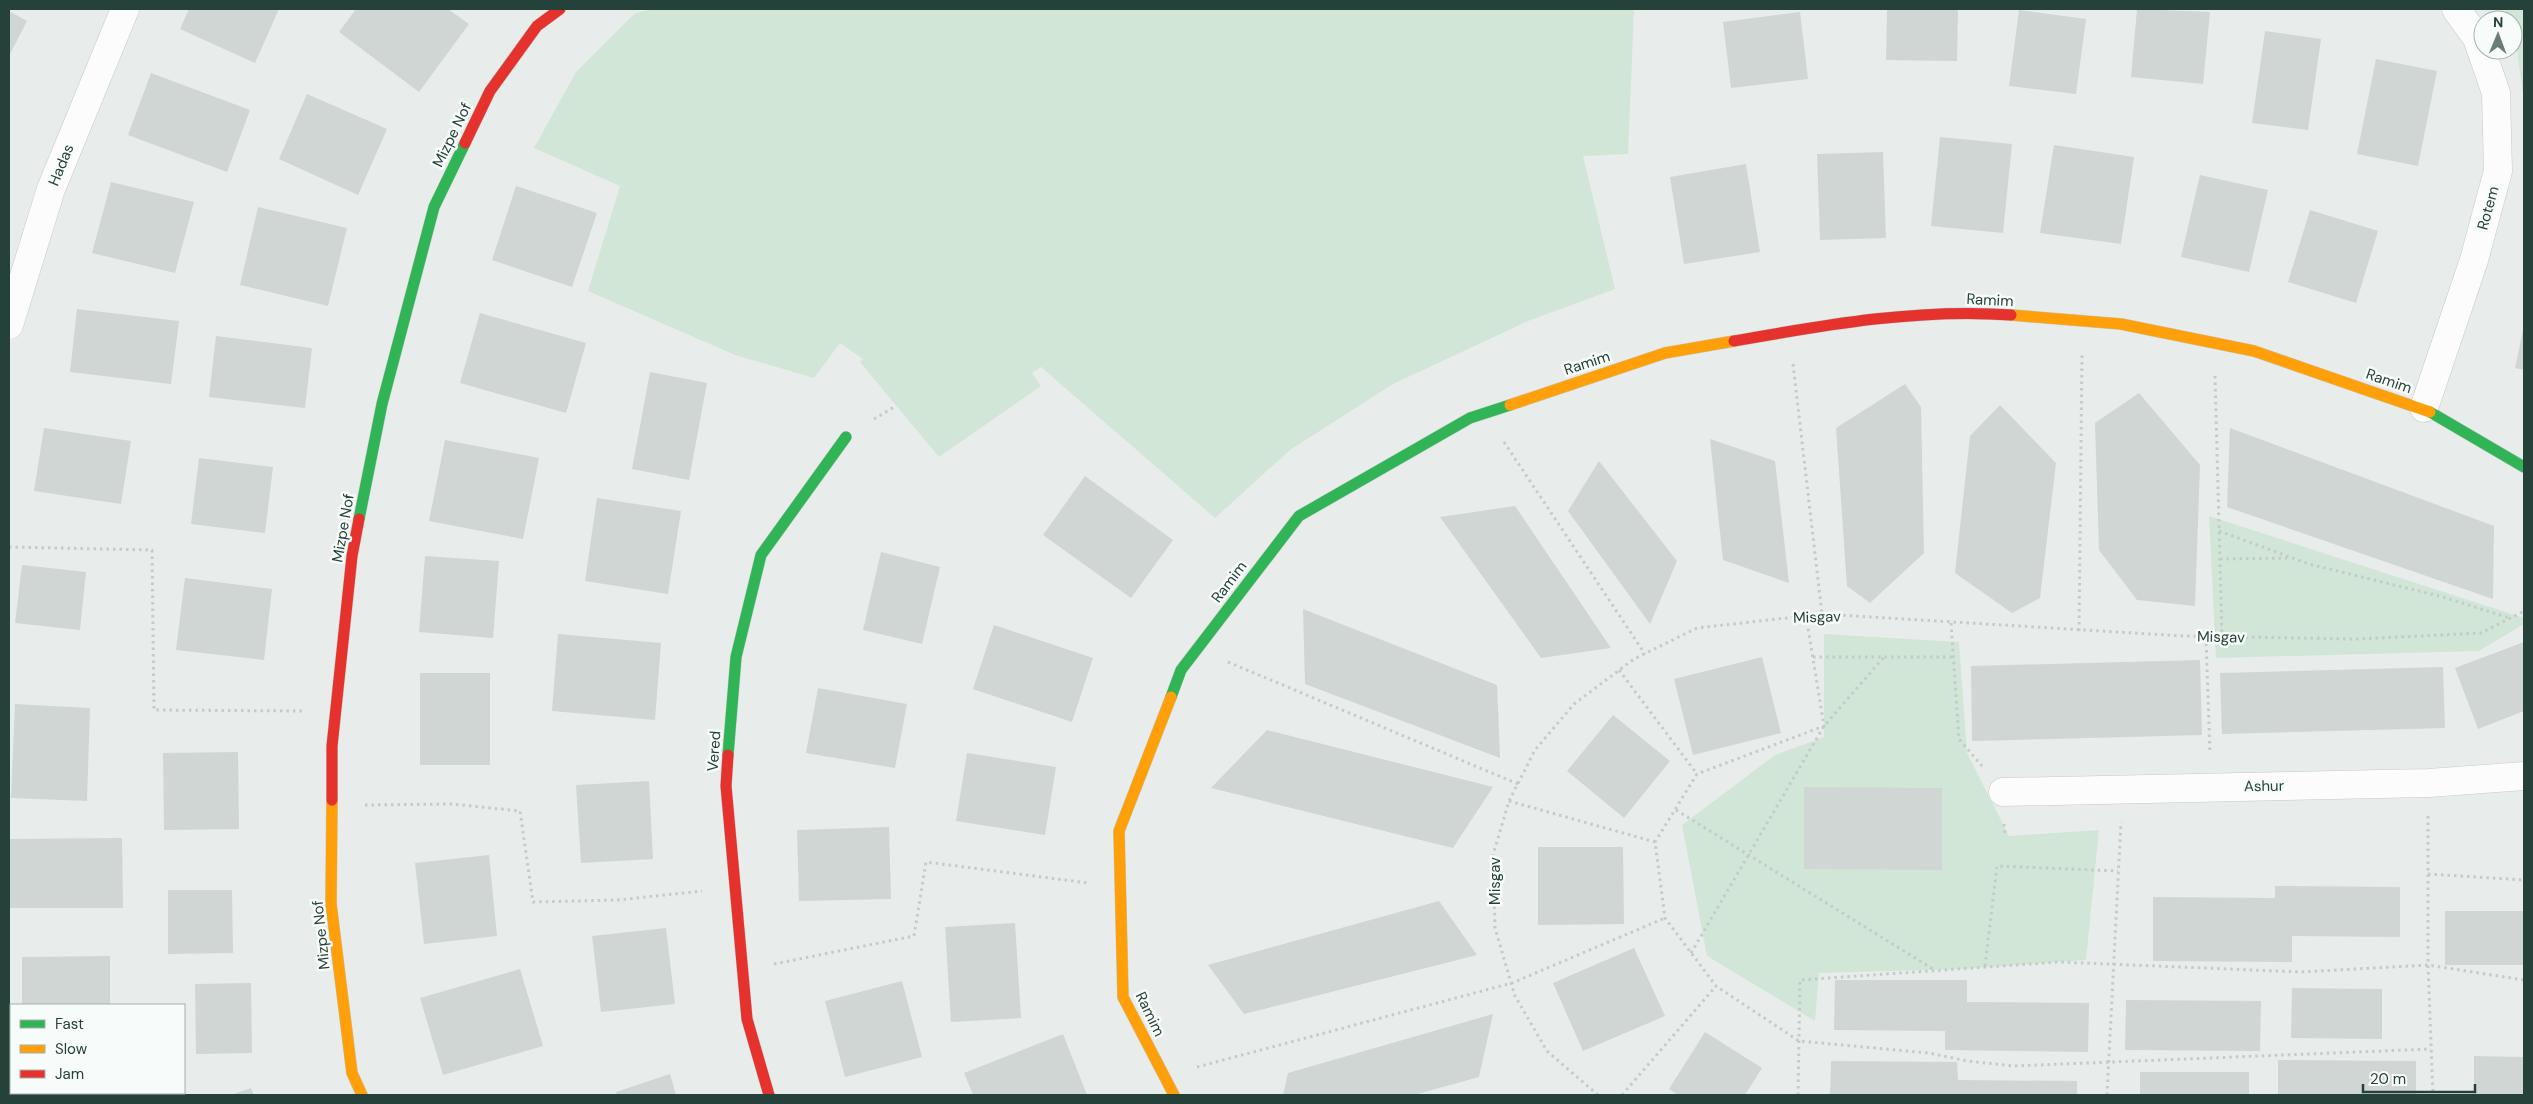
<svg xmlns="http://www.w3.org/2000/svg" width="2533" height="1104" viewBox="0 0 2533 1104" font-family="'DM Sans',sans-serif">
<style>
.green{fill:#d1e6d7}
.building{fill:#d0d6d4}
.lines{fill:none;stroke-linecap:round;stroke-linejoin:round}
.street-casing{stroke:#c5cac8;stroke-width:29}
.fast-casing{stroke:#c3cbc8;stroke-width:12}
.slow-casing{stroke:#c3cbc8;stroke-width:12}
.jam-casing{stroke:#c3cbc8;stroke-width:12}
.path{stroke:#c3ccc9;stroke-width:3;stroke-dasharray:2.5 4;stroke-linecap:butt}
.street{stroke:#fcfcfc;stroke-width:28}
.fast{stroke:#30b455;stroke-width:11}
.slow{stroke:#ff9f0a;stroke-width:11}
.jam{stroke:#e5322d;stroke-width:11}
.labels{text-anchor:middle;stroke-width:5;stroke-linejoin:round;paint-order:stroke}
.street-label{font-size:15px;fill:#244239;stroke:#f7fbf9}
</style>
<rect width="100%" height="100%" fill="#e8edeb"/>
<path class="green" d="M651,9H1634L1628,154L1583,156L1615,289L1528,321L1393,384L1290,450L1215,518L1041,367L1032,373L1041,386L939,457L860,362L863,359L840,343L814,378L735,355L588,291L620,186L534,148L576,72L634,14Z
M2505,9H2524V102L2513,20H2510Z
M2209,516L2524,618V624L2479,651L2216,658Z
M1824,634L1959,642L1967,753L2009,836L2099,830L2086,960L1959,969L1819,973L1815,1021L1707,956L1682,825L1775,755L1824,737Z"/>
<path class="building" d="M189,9H279L255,63L180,29Z
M356,9H448L469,24L419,92L339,32Z
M1887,9H1958L1957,61L1886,60Z
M2137,9L2210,12L2203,84L2131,77Z
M2019,10L2086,19L2076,94L2009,86Z
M9,11L27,21L9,56Z
M1800,12L1808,79L1731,88L1723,22Z
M2265,31L2321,39L2308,130L2252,123Z
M2376,59L2437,71L2418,166L2357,154Z
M151,73L250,110L227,172L128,135Z
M307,94L387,129L358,195L279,159Z
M1940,137L2012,144L2003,233L1931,226Z
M2054,145L2134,157L2121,244L2040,233Z
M1883,152L1886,238L1820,240L1817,154Z
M1746,164L1760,252L1684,264L1670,177Z
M2200,175L2268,190L2249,272L2181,257Z
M111,182L194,202L175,273L92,253Z
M516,186L597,213L572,287L492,260Z
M258,207L347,228L328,306L240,285Z
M2310,210L2378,231L2356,303L2288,282Z
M77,309L179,321L171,384L70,372Z
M480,313L586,343L566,413L460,383Z
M2524,325V370L2515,368Z
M216,336L312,348L305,408L209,397Z
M650,372L707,383L689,480L632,469Z
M1905,384L1921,407L1924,553L1870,603L1847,586L1836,428Z
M2139,393L2200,465L2195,606L2137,600L2099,550L2095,423Z
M2000,405L2056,463L2040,598L2012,613L1955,573L1970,436Z
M44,428L131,441L121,504L34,491Z
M2230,428L2494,526L2493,599L2227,507Z
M1710,439L1775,461L1789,583L1723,560Z
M445,440L539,458L523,539L429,521Z
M199,458L273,467L265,533L191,524Z
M1599,461L1677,561L1650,624L1568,511Z
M1085,476L1173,540L1131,598L1043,535Z
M597,498L681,511L668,594L585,581Z
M1515,506L1611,648L1541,658L1440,517Z
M881,552L940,567L922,644L863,630Z
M425,556L499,561L493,638L419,632Z
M22,565L86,572L80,630L15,623Z
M185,578L272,589L264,660L176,650Z
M1303,609L1497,685L1500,758L1305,684Z
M994,625L1093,658L1072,722L973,689Z
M558,634L661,643L655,720L552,711Z
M2524,642V711L2478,729L2455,668Z
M1762,657L1781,733L1693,755L1674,679Z
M2200,660L2202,735L1972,741L1971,666Z
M2443,667L2445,728L2222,734L2220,673Z
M420,673H490V765H420Z
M818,688L907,704L895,768L806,753Z
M15,704L90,708L87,801L11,798Z
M1613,715L1670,761L1624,818L1567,771Z
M1267,730L1493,787L1453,848L1211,788Z
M238,752L239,829L164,830L163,753Z
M967,753L1056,767L1045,835L956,821Z
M649,781L653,859L581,863L576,785Z
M1804,787L1942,788V870L1804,869Z
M889,827L891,899L799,901L797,830Z
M122,838L123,908H9V839Z
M1538,847H1623L1624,924L1538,925Z
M489,855L497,936L424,944L415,863Z
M2275,886L2400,887V937L2292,936V962L2153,961V897L2275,898Z
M168,890H232L233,953L168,954Z
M1439,901L1477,955L1244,1014L1208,965Z
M2445,911H2524V965H2445Z
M1015,923L1021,1018L951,1022L945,927Z
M666,928L675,1004L601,1012L592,936Z
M1634,948L1665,1016L1583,1051L1553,983Z
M110,956V1005H22V957Z
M520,969L543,1046L443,1075L420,998Z
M1835,980H1967V1002L2089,1003L2088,1052L1945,1050V1031L1834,1030Z
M902,981L922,1057L845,1077L825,1001Z
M251,983L252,1053L196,1054L195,984Z
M2292,988L2382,989V1039L2291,1038Z
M2126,1000L2261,1001L2260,1051L2125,1050Z
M1493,1014L1479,1077L1414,1095H1283L1288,1073Z
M1705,1032L1762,1068L1745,1095H1678L1669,1089Z
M1063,1034L1087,1095H973L964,1073Z
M2474,1056L2524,1057V1095H2474Z
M2278,1060L2416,1061V1095H2278Z
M1831,1061L1957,1062L1958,1080L2077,1081V1095H1830Z
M2140,1072H2249V1095H2140Z
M670,1074L676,1095H617L616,1092Z
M9,1088H11V1093H136L137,1095H9Z
M251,1088L254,1095H231Z"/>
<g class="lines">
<g class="street-casing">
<path id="street" d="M9,325L51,189L125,9
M2424,408L2474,260L2498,171L2496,93L2477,38L2456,9
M2003,792L2429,783L2524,776"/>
</g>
<g class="fast-casing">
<path id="fast" d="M2430,412L2524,467
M359,519L382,404L434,207L465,143
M1171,697L1181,670L1299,516L1470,418L1510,405
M728,755L736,657L761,555L846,437"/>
</g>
<g class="slow-casing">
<path id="slow" d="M2011,315L2121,324L2254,351L2430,412
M1510,405L1665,353L1734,341
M1171,697L1119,831L1123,997L1174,1095
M332,800L331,904L352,1073L362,1095"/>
</g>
<g class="jam-casing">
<path id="jam" d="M465,143L490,91L537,26L560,9
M1734,341C1825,325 1919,308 2011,315
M728,755L726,786L747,1019L769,1095
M332,800V746L352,556L359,519"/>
</g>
<path class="path" d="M1793,364L1822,614
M2215,376L2222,637
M874,419L896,406
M1504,442L1645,654
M2219,531L2309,564L2443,597L2510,618
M9,547L152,550L154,710L303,711
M2220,559L2287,558
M1806,616L1824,726L1697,774L1655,842L1665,918L1716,986L1799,1041L1929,1053L1967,1061L2014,1066L2431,1049
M1951,623L1959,739L1982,766
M2079,631L2082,354
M2206,637L2210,754
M1813,657H1953
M1228,662L1518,784
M1619,670L1697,774
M1509,801L1655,842
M365,805L452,804L520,811L533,902L618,900L702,891
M1676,810L1933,969
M2428,816V965L2433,1095
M2004,824L2005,835
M2428,874L2524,880
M1691,953L1824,726L1884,657
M774,964L914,936L926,862L1088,883
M1985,966L1997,866L2118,871
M1197,1067L1512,983L1665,918
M1598,1095L1547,1051L1515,996L1495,928L1493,855L1509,801L1535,750L1574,704L1634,659L1697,628L1822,614L2183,636L2356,639L2481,633L2524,611
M1622,1095L1716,986
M1798,1095L1800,980L2059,962L2301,972L2428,965L2524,980
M2107,1095L2121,822"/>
<use href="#street" class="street"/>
<use href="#fast" class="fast"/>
<use href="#slow" class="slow"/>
<use href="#jam" class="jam"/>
</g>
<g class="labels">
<g class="street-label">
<text transform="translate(452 135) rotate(-64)" y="5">Mizpe Nof</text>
<text transform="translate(61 165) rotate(-68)" y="5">Hadas</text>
<text transform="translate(2488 208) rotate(-75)" y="5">Rotem</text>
<text transform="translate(1990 300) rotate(3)" y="5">Ramim</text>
<text transform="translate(1587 363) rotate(-18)" y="5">Ramim</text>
<text transform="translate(2389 381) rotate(19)" y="5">Ramim</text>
<text transform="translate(343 528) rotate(-80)" y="5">Mizpe Nof</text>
<text transform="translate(1229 582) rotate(-53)" y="5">Ramim</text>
<text transform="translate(1817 617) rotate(-2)" y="5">Misgav</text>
<text transform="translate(2221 637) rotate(1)" y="5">Misgav</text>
<text transform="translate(714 751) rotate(-86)" y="5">Vered</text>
<text transform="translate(2264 786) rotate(-1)" y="5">Ashur</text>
<text transform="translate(1495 881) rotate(-90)" y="5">Misgav</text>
<text transform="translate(321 935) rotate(-96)" y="5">Mizpe Nof</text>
<text transform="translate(1150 1014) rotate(64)" y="5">Ramim</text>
</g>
</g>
<rect width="2533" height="1104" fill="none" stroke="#244239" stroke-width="20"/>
<rect x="10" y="1004" width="175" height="90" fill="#f7fbf9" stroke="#a3b1ac"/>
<rect x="20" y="1020" width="25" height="8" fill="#30b455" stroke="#a3b1ac"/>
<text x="55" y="1029" font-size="15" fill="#244239">Fast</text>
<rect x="20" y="1045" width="25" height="8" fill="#ff9f0a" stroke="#a3b1ac"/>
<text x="55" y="1054" font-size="15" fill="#244239">Slow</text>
<rect x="20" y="1070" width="25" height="8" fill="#e5322d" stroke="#a3b1ac"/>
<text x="55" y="1079" font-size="15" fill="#244239">Jam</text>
<g transform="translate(2498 35) rotate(1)"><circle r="24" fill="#f7fbf9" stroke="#a3b1ac"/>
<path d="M0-4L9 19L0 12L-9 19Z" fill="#697e77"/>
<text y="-8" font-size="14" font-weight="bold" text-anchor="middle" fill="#244239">N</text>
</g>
<path d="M2363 1084v8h112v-8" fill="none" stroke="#244239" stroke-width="2.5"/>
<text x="2370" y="1084" font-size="15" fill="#244239" stroke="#f7fbf9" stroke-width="4" paint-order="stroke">20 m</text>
</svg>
